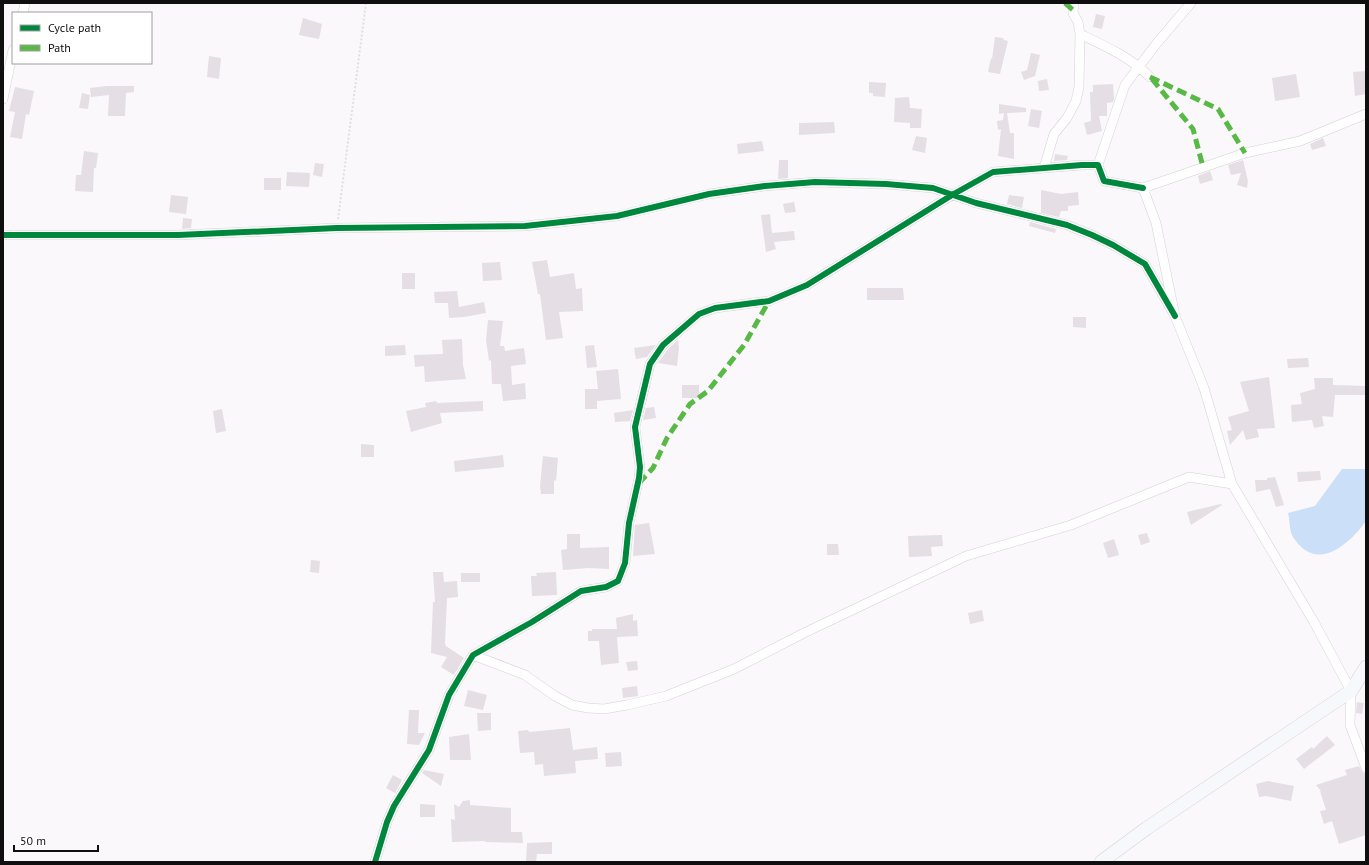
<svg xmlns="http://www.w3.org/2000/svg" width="1369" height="865" viewBox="0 0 1369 865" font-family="'PT Sans',sans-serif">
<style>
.water{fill:#ccdff8}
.building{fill:#e5dee4}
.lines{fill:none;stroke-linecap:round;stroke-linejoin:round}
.street-casing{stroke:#d4d2d4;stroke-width:10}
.secondary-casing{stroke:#d4d2d4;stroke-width:14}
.path{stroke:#e0e0e0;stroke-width:2;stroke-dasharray:2 2;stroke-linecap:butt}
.street{stroke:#fefefe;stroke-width:9}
.secondary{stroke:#f7f8fb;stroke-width:13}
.quiet{stroke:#58b947;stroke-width:5;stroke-dasharray:10 5;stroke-linecap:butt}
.cycleway-casing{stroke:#fff;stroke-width:8}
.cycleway{stroke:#00873e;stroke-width:6}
</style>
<rect width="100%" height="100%" fill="#faf8fa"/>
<path class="water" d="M1342,469H1366V521C1348,546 1316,573 1293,537C1289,531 1290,520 1288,513L1315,506Z"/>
<path class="building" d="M1096,14L1105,16L1102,29L1093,27Z
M303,18L322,24L319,39L299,35Z
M995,37L1003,38L1004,40L1008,41L1000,74L988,72L991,58L992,59Z
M1031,53L1040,55L1035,76L1024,80L1021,72L1027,70Z
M209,56L221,58L219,79L207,77Z
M1366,71V94L1355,96L1353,72Z
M1296,74L1300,97L1275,101L1272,78Z
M1047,79L1049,90L1039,91L1038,81Z
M869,82L886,83L885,97L873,96V93H869Z
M1113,84L1114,99L1113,102L1107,103V116H1099L1102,131L1087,135L1084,123L1091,121L1090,92H1093V85Z
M107,86H134V92L126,93L125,116H108L109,95L91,97L90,88Z
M15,87L34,91L29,115L26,114L22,139L10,137L15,112L9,111Z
M82,93L90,95L88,109L79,108Z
M909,97L910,108L922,109L921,128H910V123L894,122L895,98Z
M999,104L1026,108V112L1007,113L1010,133H1014V159L998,156L1001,129L998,130L997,121L1003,120L1004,113L999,114Z
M1031,109L1042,111L1039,128L1028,126Z
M834,122L835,133L799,135V123Z
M916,136L927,138L925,153L912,150Z
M1323,138L1326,146L1312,150L1310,144Z
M762,141L764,151L738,154L737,144Z
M84,151L98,153L96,168H94L93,192L75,191L76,175H81Z
M1055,154L1068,156L1067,160L1054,161Z
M779,160H788V178L778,179Z
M1243,160L1248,181L1247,188L1237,185L1241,173L1231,175L1228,165Z
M315,163L324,164L322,177L313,175Z
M1210,171L1213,180L1200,184L1198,176Z
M287,172L310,173L309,187L286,186Z
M264,178H281V190H264Z
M1041,190L1061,194L1078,192L1079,205L1068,206V211H1061L1059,217L1041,213Z
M171,195L188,197L186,214L169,212Z
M1009,195L1024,197L1022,208L1007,204Z
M794,202L796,212L785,213L783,204Z
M770,214L772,233L794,231L795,240L774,242L776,249L766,252L761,215Z
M183,218L192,219L191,228L182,229Z
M1030,222L1056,229L1055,233L1029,226Z
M547,260L550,277L574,273L576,289L582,288L583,311L559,312L563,338L546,340L540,294H538L532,262Z
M500,262L502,280L483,281L482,263Z
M402,273H415V289H402Z
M867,288H903L904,300H867Z
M457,291L459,307L484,302L486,313L464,317L449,318L448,303H435L434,292Z
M1073,317H1086V328L1073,327Z
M488,320L503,321L500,346H504L505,351L524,348L526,364L511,366L512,385L525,383L526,399L503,401L501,384H492L491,360L489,361L486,340Z
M462,339L463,365L466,379L425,382L424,366L415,367L414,355L443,354L442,340Z
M678,340L679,348L677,366L658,363L668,349Z
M405,345L406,355L385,356V346Z
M594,345L597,367L587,368L585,346Z
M656,345L647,357L636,359L634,348Z
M1308,358L1309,367L1288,368L1287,359Z
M618,369L621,399L597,401V409H585V389H598L596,371Z
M1269,377L1275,428L1257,429L1259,437L1246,440L1243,430L1230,445L1227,431L1232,430L1228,417L1249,411L1240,382Z
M1314,378H1333V385L1366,386V395H1335L1333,417L1322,416L1324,426L1314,428L1312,420L1292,422L1291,405L1302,404L1300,393L1315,389Z
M682,385H699V398H682Z
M436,401L437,403L483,401V411L440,413L442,423L411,432L406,411L426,407L425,403Z
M654,407L656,418L643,420L646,408Z
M222,409L226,431L216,433L213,411Z
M633,410L630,421L615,422L614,413Z
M361,444L374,445V457H361Z
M503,455L504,467L455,472L454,461Z
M543,456L558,458L556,481L554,480V494H541L540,486Z
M1320,471L1321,480L1298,482L1297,472Z
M1275,477L1284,505L1276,507L1270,489L1256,492L1255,480H1267V478Z
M1221,504L1222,505L1191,525L1187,512Z
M649,523L655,554L633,556L635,525Z
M1147,533L1150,542L1141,545L1138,535Z
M567,534H580V548L609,547V569L588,568L563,570L561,550L567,549Z
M942,535L943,546L931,547L932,556L909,557L908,536Z
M1114,539L1119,555L1108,558L1103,543Z
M827,544H838L839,555H827Z
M311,560L320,561L319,573L310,572Z
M433,572H443L444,582L457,581L458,597L447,598L445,643L446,646L464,658L454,675L441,667L447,657L431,653L433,602H435Z
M556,572L557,595L532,596L531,576H537L536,573Z
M461,573H480V582H461Z
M982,610L984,621L970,624L968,613Z
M633,614V621L637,620L638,636L617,637L619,663L601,665L599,641H588V631H592V629H617L616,618Z
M637,661L638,670L628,671L626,662Z
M637,686L638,696L623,698L622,688Z
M468,690L487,695L483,710L464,706Z
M1357,702L1364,703L1362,714L1356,713Z
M409,710H419L418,733H425L419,745L407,744Z
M477,713H491V730L478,731Z
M570,728L573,750L597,747L598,759L575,761L576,773L544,776L543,764L535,765L534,752L520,753L518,731L528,730L529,732Z
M469,734L471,760H450L449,737Z
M1327,736L1335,745L1304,769L1296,759L1312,747L1313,749Z
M621,752L622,766L606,767L605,753Z
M1359,766L1362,772L1366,774V835L1339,844L1332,821L1324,824L1320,811L1326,810L1320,791H1321L1316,785L1347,775L1345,770Z
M424,770L444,774L441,786L422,773Z
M393,775L402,780L395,793L386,788Z
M1268,781L1294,786L1291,801L1266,796L1259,797L1256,784Z
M470,800V805L511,808V832H522L523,843L485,842V841L452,842L451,819L455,820L454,804L459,807L463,801Z
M420,804L435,805V817H420Z
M552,842V854H537L536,862H526L527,843Z"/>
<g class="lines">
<g class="street-casing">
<path id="street" d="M23,13L25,3
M1080,34C1105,46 1130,57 1150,77
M3,99L13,50
M1366,114L1300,141L1245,153L1143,188L1156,223L1175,316L1204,388L1232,484L1314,622L1351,691L1350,725L1366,768
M1098,165L1125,85L1157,43L1191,3
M1044,168L1054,134L1067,118L1076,101L1079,87L1080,34L1078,22L1073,13L1074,3
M3,235H178L337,228L525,226L617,216L709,194L765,186L815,182L886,184L933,188L976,203L1067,225L1092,235L1113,245L1145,264L1175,316
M473,655L525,675L555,696L572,705L588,708L604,709L627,705L666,696L734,669L804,633L966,556L1071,525L1189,477L1232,484
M375,862L387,822L394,806L429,750L449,695L473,655L532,622L581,591L606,587L618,581L625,563L629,523L639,478L640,467L635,427L650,364L663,345L699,314L715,308L769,301L807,285L952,195L993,172L1082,165H1098L1104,181L1143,188"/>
</g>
<g class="secondary-casing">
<path id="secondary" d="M1101,862L1147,828L1351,691L1366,667"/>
</g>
<path class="path" d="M338,219L366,3"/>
<use href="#street" class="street"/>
<use href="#secondary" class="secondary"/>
<path class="quiet" d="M1065,3L1073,10
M1150,77L1218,109L1245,153
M1152,79L1193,129L1203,167
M639,483L653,468L667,438L690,404L708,391L744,345L769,301"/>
<g class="cycleway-casing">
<path id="cycleway" d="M3,235H178L337,228L525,226L617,216L709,194L765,186L815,182L886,184L933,188L976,203L1067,225L1092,235L1113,245L1145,264L1175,316
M375,862L387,822L394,806L429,750L449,695L473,655L532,622L581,591L606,587L618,581L625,563L629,523L639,478L640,467L635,427L650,364L663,345L699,314L715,308L769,301L807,285L952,195L993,172L1082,165H1098L1104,181L1143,188"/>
</g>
<use href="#cycleway" class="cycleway"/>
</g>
<rect width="1369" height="865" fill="none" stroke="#100f10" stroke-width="8"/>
<rect x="12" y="12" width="140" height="52" fill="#ffffff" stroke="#9f9f9f"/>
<rect x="20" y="25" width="20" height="6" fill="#00873e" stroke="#9f9f9f"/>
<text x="48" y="32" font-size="12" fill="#100f10">Cycle path</text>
<rect x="20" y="45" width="20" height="6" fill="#58b947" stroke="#9f9f9f"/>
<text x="48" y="52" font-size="12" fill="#100f10">Path</text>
<path d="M14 845v6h84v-6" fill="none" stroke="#100f10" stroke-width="2"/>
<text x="20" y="845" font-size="12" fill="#100f10" stroke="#ffffff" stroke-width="3" paint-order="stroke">50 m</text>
</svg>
